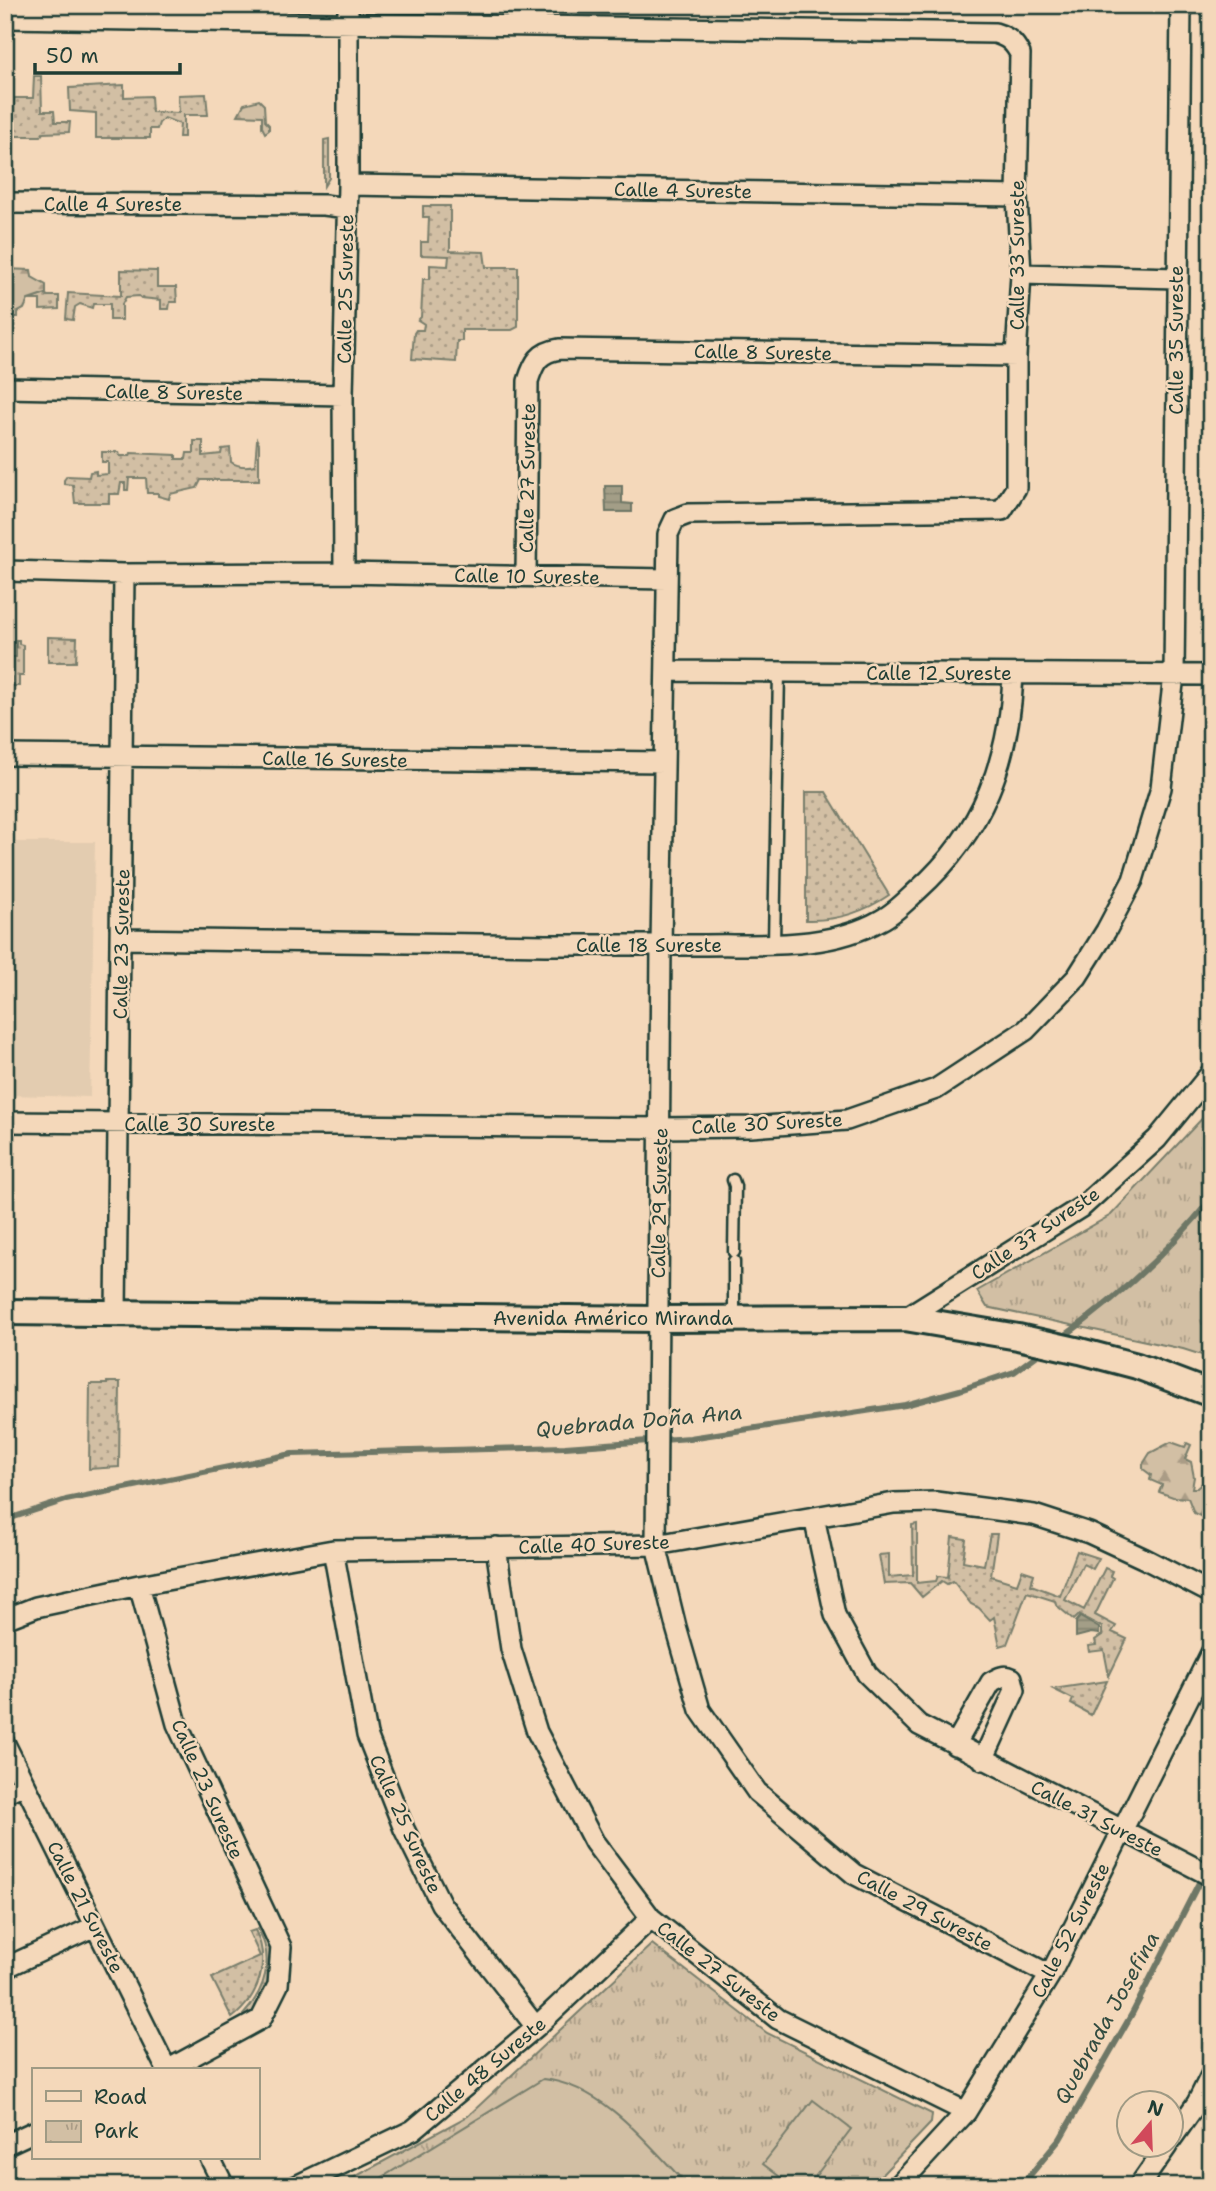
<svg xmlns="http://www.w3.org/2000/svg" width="1216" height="2191" viewBox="0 0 1216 2191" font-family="'Shantell Sans',sans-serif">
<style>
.built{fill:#e3ccb0}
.grass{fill:url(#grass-dots);stroke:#787e6c;stroke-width:2}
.forest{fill:url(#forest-firs);stroke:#787e6c;stroke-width:2}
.park{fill:url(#park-tufts);stroke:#787e6c;stroke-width:2}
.pitch{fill:#d2bfa4;stroke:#787e6c;stroke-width:2}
.water{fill:url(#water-rules);stroke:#6e7766;stroke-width:2}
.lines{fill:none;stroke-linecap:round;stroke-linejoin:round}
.stream{stroke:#6e7766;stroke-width:6}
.service-casing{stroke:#1f3d34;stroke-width:15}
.minor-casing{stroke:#1f3d34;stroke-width:24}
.tertiary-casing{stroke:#1f3d34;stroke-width:30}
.service{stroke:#f4d8ba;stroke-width:10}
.minor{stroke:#f4d8ba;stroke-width:19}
.tertiary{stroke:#f4d8ba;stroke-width:24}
.labels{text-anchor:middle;stroke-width:5;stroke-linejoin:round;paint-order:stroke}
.street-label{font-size:19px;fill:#1f3d34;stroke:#f4d8ba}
.water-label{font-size:21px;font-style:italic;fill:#334c40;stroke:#f4d8ba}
</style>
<defs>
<pattern id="grass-dots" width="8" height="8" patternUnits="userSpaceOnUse" patternTransform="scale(1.75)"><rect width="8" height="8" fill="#d2bfa4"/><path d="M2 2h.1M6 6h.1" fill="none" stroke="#aa9c86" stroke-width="1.8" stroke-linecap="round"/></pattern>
<pattern id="forest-firs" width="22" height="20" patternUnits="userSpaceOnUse" patternTransform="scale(1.75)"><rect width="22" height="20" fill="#d2bfa4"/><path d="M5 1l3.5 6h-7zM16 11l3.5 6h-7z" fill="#aa9c86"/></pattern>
<pattern id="park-tufts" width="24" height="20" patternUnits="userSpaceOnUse" patternTransform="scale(1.75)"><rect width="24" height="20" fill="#d2bfa4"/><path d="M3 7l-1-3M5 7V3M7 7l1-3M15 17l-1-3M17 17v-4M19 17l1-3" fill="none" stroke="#aa9c86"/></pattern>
<pattern id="water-rules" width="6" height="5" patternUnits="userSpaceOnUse" patternTransform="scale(1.75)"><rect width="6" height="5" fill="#a39e87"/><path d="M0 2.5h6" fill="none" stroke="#84826f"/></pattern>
</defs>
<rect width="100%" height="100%" fill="#f4d8ba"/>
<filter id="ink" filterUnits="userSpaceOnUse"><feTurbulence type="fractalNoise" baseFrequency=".0143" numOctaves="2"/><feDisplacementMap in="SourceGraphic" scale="14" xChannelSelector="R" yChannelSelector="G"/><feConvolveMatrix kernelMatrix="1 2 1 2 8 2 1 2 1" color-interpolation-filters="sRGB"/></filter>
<g filter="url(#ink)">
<path class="built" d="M5,842H95L90,1097L5,1095Z"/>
<path class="grass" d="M34,76H41L42,111H54L55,122H70L69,132L43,133L41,136H12L14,98H33Z
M124,85V97L151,96L152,112L179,113L178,95L206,94L208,115H184V137H179L180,124L164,118L159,123L157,129H150V138H96V113L70,111L69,88Z
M329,139V178L324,186V140Z
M423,206H450V251L484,252L486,267H518V327L512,330H462V341H457L456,362L412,359L414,333L416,330H423L424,324L418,320L421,317L423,279H430V265L448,266L449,256L421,255V242H428L429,217H423Z
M121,270L157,271V287H176L177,302H170L169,309H161V300L141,298L139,296L126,297L122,304V320H110V304H93L92,308L80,304L75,307L73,320L66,319L68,293L121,296Z
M46,294L47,296H59V309L40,310V300H28Z
M257,440L259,444V480H201L197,488L170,494L169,499L158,496V493H147L146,478H129L128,490H125V483H121L119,494H109V503H75L73,485L64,484V480L67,476L89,477L90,472L96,471V475L108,474V462H102V452H119L120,456H130L131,453L176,455V459H186L187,453H194V441H203V456L221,454L222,449L230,448L231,462C238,467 246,467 255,465Z
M48,637L77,638L76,662H48Z
M16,640H19V644L23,645V676H19V686H12V677L5,676V657H16Z
M806,792H826L889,895C863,913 837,921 806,920Z
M107,1382H120L119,1467L89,1469L90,1384H107Z
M917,1524V1583L936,1581L938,1576L948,1577L952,1537L966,1539L963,1561L984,1565L990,1534H997L991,1576L1017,1584L1022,1570L1034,1574L1031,1585L1060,1596L1077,1551L1099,1558L1093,1569L1083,1564L1065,1600L1084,1610L1105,1568L1112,1571L1110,1576L1113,1578L1095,1615L1116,1626L1112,1632L1127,1639L1109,1676L1104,1650L1089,1652L1088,1646L1096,1645L1095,1640L1102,1635V1627L1079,1615L1074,1620L1056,1605L1055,1601L1027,1592L1007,1644L1000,1646L994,1617L990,1620L979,1608L971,1604L953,1581L947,1584L942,1581L922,1597L910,1583L884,1584L879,1555L889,1554V1577L913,1575L912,1525Z
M1107,1681L1091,1715L1071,1704L1073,1699L1053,1689Z
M265,1927C267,1933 271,1941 272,1948C276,1972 264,2003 247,2019L243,2015C265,1991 275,1959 258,1929Z
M255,1930C271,1961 259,1997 232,2018L212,1978L260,1956L249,1932Z"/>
<path class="forest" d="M259,100L264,105L265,121L269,125V130L265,133L262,127V116L238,115L244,104Z
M5,269L31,270L32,277L46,285V294L28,300L24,309L18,312V317H10L8,298H5Z
M1171,1442L1185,1447L1187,1443L1191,1445L1185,1459L1191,1462L1194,1477L1192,1488H1197L1201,1484L1211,1486V1503L1206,1512L1211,1515L1210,1521L1194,1513L1188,1498L1173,1497L1159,1492L1162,1485L1150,1480L1151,1475L1143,1469V1464L1150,1453Z"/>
<path class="park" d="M1211,1109V1358L1183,1349L987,1307L977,1291L1111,1215Z
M652,1944L767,2033L932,2114L931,2123L871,2186H338L468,2116Z"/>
<path class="pitch" d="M543,2079C603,2085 649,2145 688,2186H368Z
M813,2100L851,2129L808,2186H792L763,2164Z"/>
<path class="water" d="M605,486H622V503L632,504V512H606Z
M1080,1617L1099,1628V1634L1091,1633L1076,1637V1622Z"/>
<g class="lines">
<path class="stream" d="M1059,1340C1116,1299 1167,1254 1211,1199
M5,1520L66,1500L292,1454L565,1447L690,1438L905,1405L960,1390L1014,1372L1044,1350
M1021,2186L1060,2139L1133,2012L1211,1859"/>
<g class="service-casing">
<path id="service" d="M774,944L779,672
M733,1180L735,1186L734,1252
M734,1261V1318"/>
</g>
<g class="minor-casing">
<path id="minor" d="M5,18L995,33C1008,37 1014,42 1020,54L1017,196L1021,274L1016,356V488L1002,510L688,514L675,519L668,534L661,946L656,1545L676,1627L700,1710L757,1792L854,1874L1050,1975
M348,185L1017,196
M5,203L324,205L347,208
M1021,274L1177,278
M5,388L343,395
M5,571L124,574L344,573L666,579
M344,573L343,395L348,185V5
M526,576L528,381C534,362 539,352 560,349L1016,356
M666,671L1211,675
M5,755L664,762
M122,939C263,941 404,943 546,945C599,945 652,945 705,945C763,944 828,950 881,920C895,913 907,900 918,890C983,832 1010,759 1013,674
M5,1122L660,1128L751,1127L847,1120L936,1089L1026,1030L1077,977L1106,931L1133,880L1161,788L1174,675L1181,5
M116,1313L124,574
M905,1318L1083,1206L1157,1139L1211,1073
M814,1517L835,1615L867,1674L919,1725L1211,1876
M496,1547L511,1649L537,1732L594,1842L651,1918L778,2019L966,2112
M333,1550L367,1735L404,1829L441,1904L536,2027
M139,1585L177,1724L281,1947L278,1985L261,2019L167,2070
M5,1619L36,1607L139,1585L333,1550L656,1545L894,1503L936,1502L1034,1515L1089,1533L1145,1559L1211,1593
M5,1744L167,2070
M955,1745L991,1682C998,1678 1004,1674 1012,1678L1015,1690L983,1760
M5,1793L24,1784
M5,1968L95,1926
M1170,2141L1197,2103L1211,2075
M5,2145L33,2132
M210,2158L224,2186
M296,2186L413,2130L536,2027L651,1918
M898,2186L966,2112L1050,1975L1211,1653
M1139,2186L1167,2146"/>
</g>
<g class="tertiary-casing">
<path id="tertiary" d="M5,1312L657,1319L905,1318L1018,1337L1080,1351L1137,1366L1211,1394"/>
</g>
<use href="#service" class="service"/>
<use href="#minor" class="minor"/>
<use href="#tertiary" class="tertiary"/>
</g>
</g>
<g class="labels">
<g class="street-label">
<text transform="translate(683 190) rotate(1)" y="7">Calle 4 Sureste</text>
<text x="113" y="211">Calle 4 Sureste</text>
<text transform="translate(1017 255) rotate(-90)" y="7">Calle 33 Sureste</text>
<text transform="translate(345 289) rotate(-89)" y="7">Calle 25 Sureste</text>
<text transform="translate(1176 340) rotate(-90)" y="7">Calle 35 Sureste</text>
<text transform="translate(763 352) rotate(1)" y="7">Calle 8 Sureste</text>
<text transform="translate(174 392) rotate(1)" y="7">Calle 8 Sureste</text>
<text transform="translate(527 478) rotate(-89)" y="7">Calle 27 Sureste</text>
<text transform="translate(527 576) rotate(1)" y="7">Calle 10 Sureste</text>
<text x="939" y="680">Calle 12 Sureste</text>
<text transform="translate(335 759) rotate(1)" y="7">Calle 16 Sureste</text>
<text transform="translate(121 944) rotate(-89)" y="7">Calle 23 Sureste</text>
<text x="649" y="952">Calle 18 Sureste</text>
<text transform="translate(767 1123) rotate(-3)" y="7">Calle 30 Sureste</text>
<text x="200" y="1131">Calle 30 Sureste</text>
<text transform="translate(659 1203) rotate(-89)" y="7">Calle 29 Sureste</text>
<text transform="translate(1035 1233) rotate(-34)" y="7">Calle 37 Sureste</text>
<text x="613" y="1325">Avenida Américo Miranda</text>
<text transform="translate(594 1544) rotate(-2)" y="7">Calle 40 Sureste</text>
<text transform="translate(208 1789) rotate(66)" y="7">Calle 23 Sureste</text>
<text transform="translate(1097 1818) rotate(27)" y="7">Calle 31 Sureste</text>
<text transform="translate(406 1824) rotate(66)" y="7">Calle 25 Sureste</text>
<text transform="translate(86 1907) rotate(63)" y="7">Calle 21 Sureste</text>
<text transform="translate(925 1910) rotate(28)" y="7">Calle 29 Sureste</text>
<text transform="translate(1070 1930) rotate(-63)" y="7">Calle 52 Sureste</text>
<text transform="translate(719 1971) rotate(38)" y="7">Calle 27 Sureste</text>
<text transform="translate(485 2069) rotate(-40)" y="7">Calle 48 Sureste</text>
</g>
<g class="water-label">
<text transform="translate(639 1421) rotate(-5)" y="7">Quebrada Doña Ana</text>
<text transform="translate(1107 2018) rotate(-61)" y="7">Quebrada Josefina</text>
</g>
</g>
<rect width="1216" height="2191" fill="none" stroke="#f4d8ba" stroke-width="28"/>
<rect x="14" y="14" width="1188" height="2163" fill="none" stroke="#1f3d34" stroke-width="2.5" filter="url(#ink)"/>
<rect x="32" y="2068" width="228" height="91" fill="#f4d8ba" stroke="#9f9a84" stroke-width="2"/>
<rect x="46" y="2091" width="35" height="10" fill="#f4d8ba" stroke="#9f9a84" stroke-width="2"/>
<text x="94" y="2104" font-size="21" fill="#1f3d34">Road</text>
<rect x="46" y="2121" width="35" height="21" fill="url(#park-tufts)" stroke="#9f9a84" stroke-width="2"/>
<text x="94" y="2138" font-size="21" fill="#1f3d34">Park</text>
<g transform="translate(1150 2124) rotate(19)"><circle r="33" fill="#f4d8ba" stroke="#9f9a84" stroke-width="2"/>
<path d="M0-5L12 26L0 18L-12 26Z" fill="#d1495b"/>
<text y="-10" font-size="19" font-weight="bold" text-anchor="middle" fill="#1f3d34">N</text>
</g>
<path d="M35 63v10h145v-10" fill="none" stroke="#1f3d34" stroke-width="3.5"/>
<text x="46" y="63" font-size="21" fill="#1f3d34" stroke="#f4d8ba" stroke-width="5" paint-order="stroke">50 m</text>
</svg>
